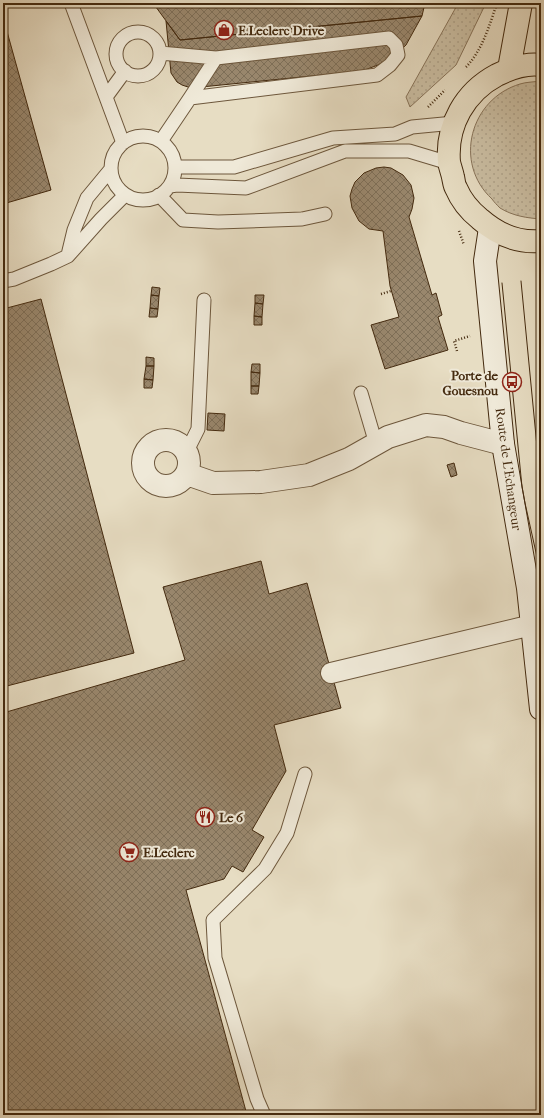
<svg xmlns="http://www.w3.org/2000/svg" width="544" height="1118" viewBox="0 0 544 1118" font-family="'IM FELL French Canon',serif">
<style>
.grass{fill:url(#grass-dots);stroke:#88745a}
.building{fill:url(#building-cross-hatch);stroke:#442a0f}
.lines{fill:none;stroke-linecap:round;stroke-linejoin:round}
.service-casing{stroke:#6d573c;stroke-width:15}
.pedestrian-casing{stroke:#6d573c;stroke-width:22}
.minor-casing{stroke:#6d573c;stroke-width:24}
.secondary-casing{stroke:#442a0f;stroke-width:24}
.primary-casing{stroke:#442a0f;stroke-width:24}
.path{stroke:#442a0f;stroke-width:2.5;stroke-dasharray:1 2;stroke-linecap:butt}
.service{stroke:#efe9d8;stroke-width:13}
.pedestrian{stroke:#efe9d8;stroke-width:20}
.minor{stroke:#efe9d8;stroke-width:22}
.secondary{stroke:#efe9d8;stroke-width:22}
.primary{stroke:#e7ddc3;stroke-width:22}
.tram{stroke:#442a0f;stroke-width:1}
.labels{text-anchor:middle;stroke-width:4;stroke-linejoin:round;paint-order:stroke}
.poi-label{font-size:13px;font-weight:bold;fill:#442a0f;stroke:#efe9d8;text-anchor:start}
.street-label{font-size:13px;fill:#442a0f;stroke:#efe9d8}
</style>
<defs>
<pattern id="grass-dots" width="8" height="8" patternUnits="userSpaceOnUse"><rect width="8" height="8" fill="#cbbfa4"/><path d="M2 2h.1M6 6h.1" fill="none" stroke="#b0a48c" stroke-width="1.8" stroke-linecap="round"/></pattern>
<pattern id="building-cross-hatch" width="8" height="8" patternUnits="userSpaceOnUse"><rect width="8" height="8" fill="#99876d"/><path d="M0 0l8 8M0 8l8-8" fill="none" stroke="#7e6f58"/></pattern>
</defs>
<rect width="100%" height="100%" fill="#e7ddc3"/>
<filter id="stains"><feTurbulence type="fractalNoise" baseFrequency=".005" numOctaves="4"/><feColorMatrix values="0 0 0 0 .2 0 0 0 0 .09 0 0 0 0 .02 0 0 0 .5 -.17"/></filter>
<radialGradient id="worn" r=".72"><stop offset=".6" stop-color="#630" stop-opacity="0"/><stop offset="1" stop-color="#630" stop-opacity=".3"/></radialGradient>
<path class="grass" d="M457,3H486L456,65L410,107L406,97L455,9Z
M541,81V219C527,218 513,216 500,208C497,205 494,202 492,199C453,163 470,99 520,84C526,82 534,82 541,81Z"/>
<path class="building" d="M153,3H425L422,16L180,40Z
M422,16L406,45L393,57L378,65L362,71L191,88L182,85L177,82L171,73L166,21L180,40Z
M3,17L51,190L3,204Z
M384,167L391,168L403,175L411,185L414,198L412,209L409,217L432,295L436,293L442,315L438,317L448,350L385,369L371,325L399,317L390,286L383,231L369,229L359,221L352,208L350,196L352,189L355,182L364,173L376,168Z
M152,287L160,288L159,296L151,295Z
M151,295L159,296L158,309L150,308Z
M255,295H264L263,304L255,303Z
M41,299L134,653L3,687V309Z
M255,303L263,304L262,317L254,316Z
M150,308L158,309L157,317H149Z
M254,316L262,317V325H254Z
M146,357L154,358V366H146Z
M252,364H260V373L251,372Z
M146,366H154L153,380L144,379Z
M251,372L260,373L259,386H251Z
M144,379L153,380L152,388H144Z
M251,386H259L258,394H251Z
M208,413L225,414L224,431L207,430Z
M454,463L457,475L451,477L447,465Z
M261,561L269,594L307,583L341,708L274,725L286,771L252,830L264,837L243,872L232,866L224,879L186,890L247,1115H3V713L185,660L163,587Z"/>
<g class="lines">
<g class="service-casing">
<path id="service" d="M71,3L123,143
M116 54a22 22 0 1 1 44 0a22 22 0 1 1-44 0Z
M160,53L216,58
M106,97L125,71
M111 168a32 32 0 1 1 64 0a32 32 0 1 1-64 0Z
M161,141L190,98L216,58L389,38L396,45L398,55L390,65L377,75L190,98
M175,167H234L333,138L395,134L412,127L454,123
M170,186L177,185L246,188L345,151H409L449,163
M159,195L183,220L218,222L302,219L325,214
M68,255L74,230L87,198L111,169
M3,281L14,279L51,264L68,256L101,219L125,195
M361,393L376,444
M187,451L198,429L204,300
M264,1115L257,1099L215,958L213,920L265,869L287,833L305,774"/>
</g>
<g class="pedestrian-casing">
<path id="pedestrian" d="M331,673L532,625"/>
</g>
<g class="minor-casing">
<path id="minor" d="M143 463a23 23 0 1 1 46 0a23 23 0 1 1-46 0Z
M187,474L213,483L261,482L309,475L349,459L388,437L426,425L444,427L461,433L503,444"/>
</g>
<g class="secondary-casing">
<path id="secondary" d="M490,228L485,261L503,444L528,588L541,709"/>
</g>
<g class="primary-casing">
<path id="primary" d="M541,65C526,63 511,68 497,75C465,92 446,125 449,162C450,167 452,172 453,177C454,181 454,185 456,188C461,200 470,211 480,219C497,234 518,243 541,241
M509,69L521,3"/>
</g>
<path class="path" d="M466,67C482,51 490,24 497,3
M428,107L445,90
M459,231L464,245
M381,294L391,291
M457,351L454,341L470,336"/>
<use href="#service" class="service"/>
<use href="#pedestrian" class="pedestrian"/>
<use href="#minor" class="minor"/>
<use href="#secondary" class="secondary"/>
<use href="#primary" class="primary"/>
<path class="tram" d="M521,281L541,488
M502,283L522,487L525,503L541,575"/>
</g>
<defs>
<g id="shop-ring" transform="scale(1)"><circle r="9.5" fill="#efe9d8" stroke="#8f2418" stroke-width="1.5"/><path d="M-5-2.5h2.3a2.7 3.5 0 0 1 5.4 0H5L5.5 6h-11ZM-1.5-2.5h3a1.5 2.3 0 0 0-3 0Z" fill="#8f2418"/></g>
<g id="bus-ring" transform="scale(1)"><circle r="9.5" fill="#efe9d8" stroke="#8f2418" stroke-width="1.5"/><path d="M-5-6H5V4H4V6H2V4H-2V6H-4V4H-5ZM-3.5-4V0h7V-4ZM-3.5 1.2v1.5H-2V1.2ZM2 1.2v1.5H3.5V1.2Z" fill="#8f2418"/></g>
<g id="restaurant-ring" transform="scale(1)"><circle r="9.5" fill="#efe9d8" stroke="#8f2418" stroke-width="1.5"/><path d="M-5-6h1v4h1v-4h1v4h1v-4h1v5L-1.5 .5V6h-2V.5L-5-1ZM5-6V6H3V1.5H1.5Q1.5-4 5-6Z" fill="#8f2418"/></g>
<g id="supermarket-ring" transform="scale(1)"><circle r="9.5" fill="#efe9d8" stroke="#8f2418" stroke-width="1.5"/><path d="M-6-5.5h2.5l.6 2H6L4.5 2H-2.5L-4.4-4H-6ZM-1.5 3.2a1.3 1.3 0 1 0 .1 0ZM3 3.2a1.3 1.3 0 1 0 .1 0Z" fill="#8f2418"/></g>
</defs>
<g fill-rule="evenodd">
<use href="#shop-ring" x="224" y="30"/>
<use href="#bus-ring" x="512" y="382"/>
<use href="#restaurant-ring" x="205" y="817"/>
<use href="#supermarket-ring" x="129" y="852"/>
</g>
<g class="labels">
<g class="poi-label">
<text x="238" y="35">E.Leclerc Drive</text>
<text x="498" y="380" text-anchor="end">Porte de<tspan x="498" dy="15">Gouesnou</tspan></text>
<text x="219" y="822">Le 6</text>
<text x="143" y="857">E.Leclerc</text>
</g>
<g class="street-label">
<text transform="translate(509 469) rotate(82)" y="5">Route de L'Echangeur</text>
</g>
</g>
<rect width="544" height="1118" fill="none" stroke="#e7ddc3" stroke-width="16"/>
<rect x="4" y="4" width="536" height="1110" fill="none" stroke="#442a0f" stroke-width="2"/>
<rect x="8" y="8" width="528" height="1102" fill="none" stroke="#442a0f"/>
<rect width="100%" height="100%" filter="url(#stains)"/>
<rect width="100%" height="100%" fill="url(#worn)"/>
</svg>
